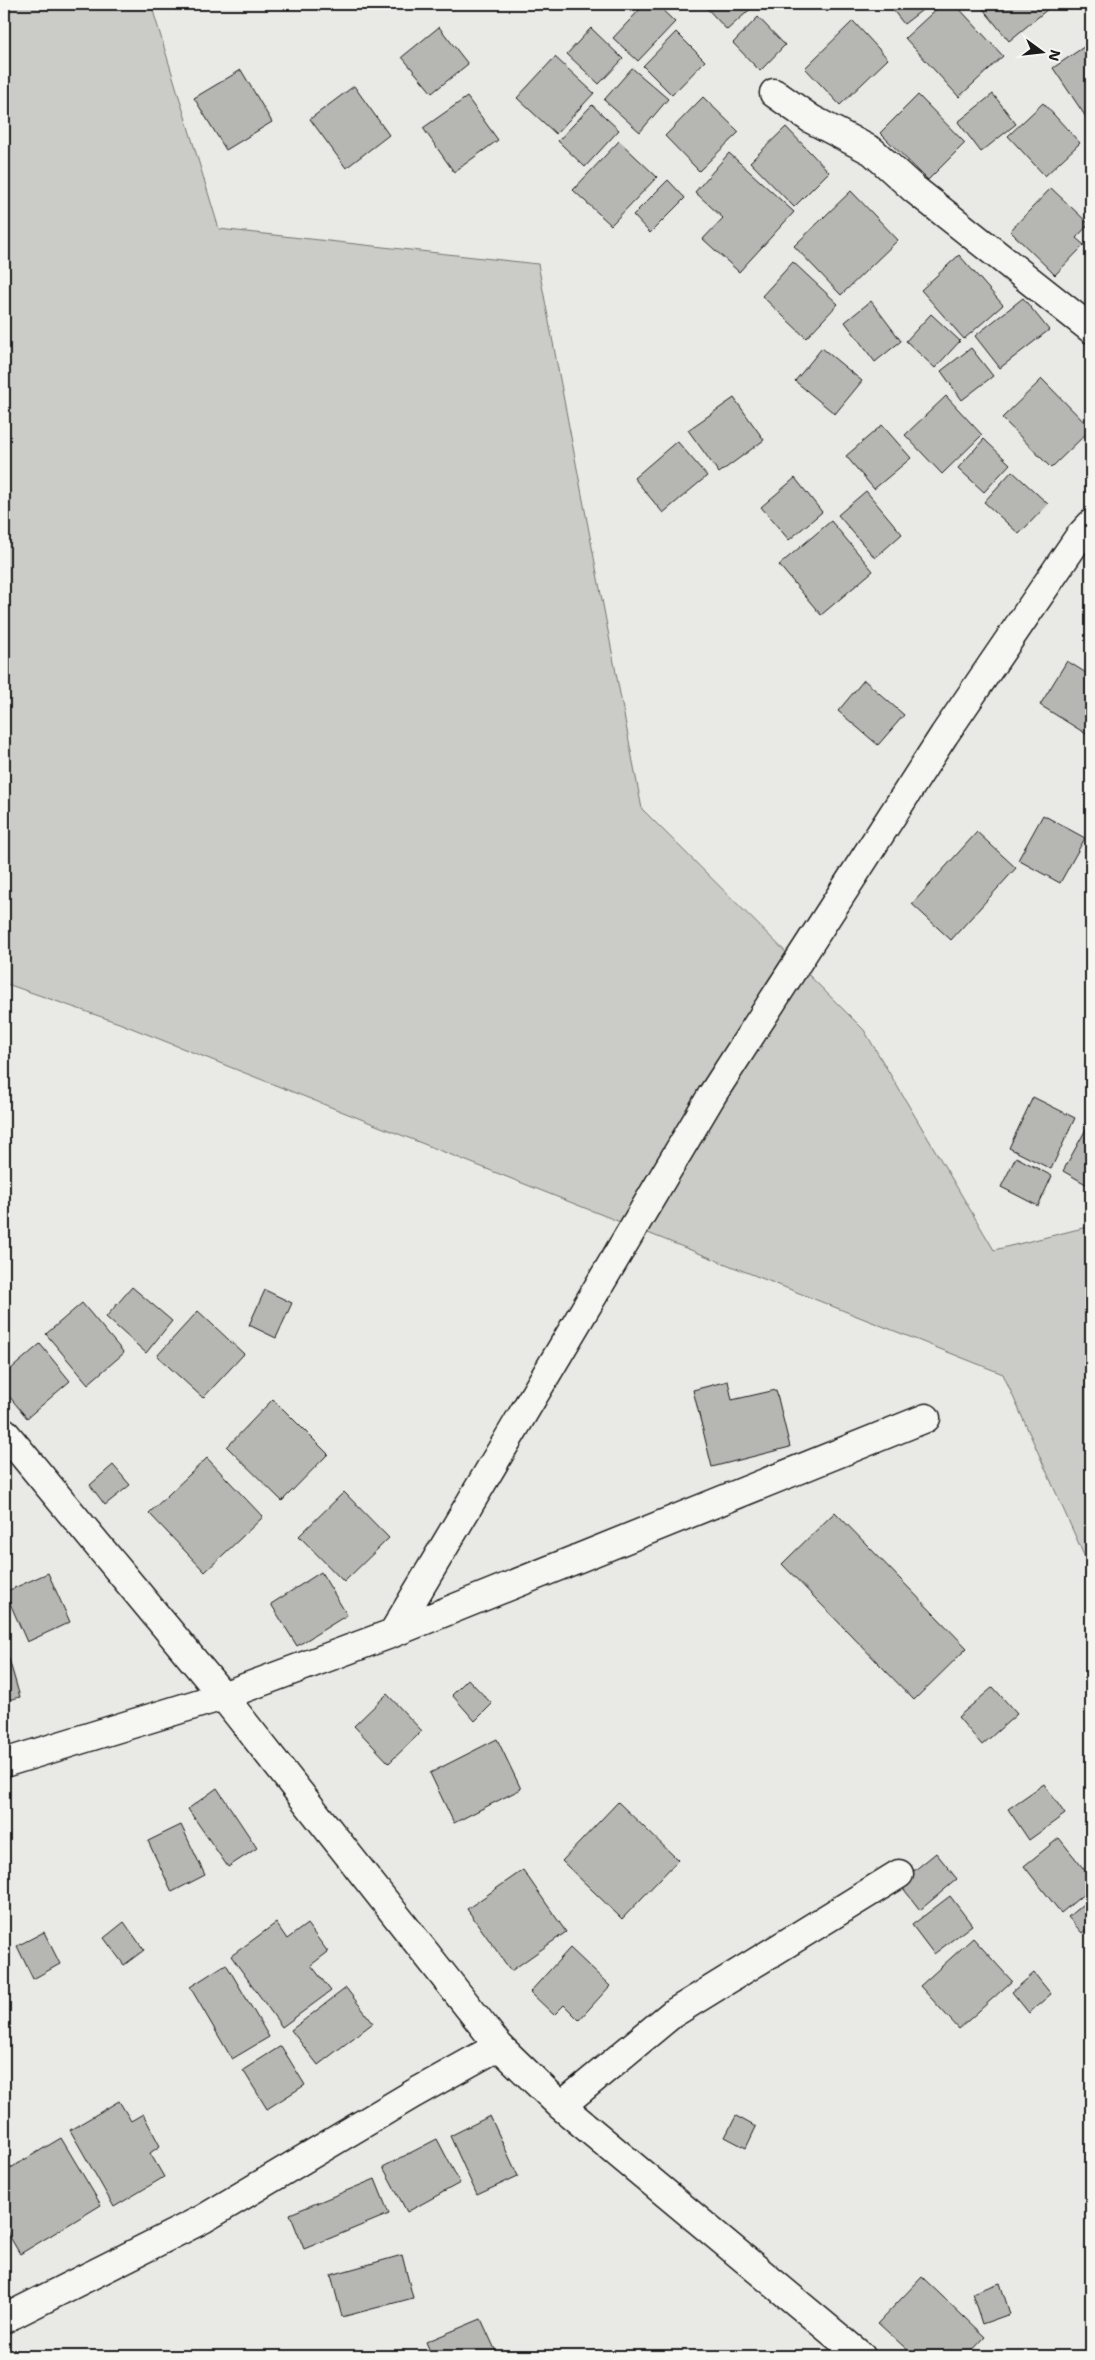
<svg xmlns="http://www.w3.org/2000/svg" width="1095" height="2360" viewBox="0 0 1095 2360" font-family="'Shantell Sans',sans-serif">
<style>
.green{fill:#cbcbc7;stroke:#747472}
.building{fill:#b6b6b3;stroke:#1c1c1c}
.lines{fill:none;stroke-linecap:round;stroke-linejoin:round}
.minor-casing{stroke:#1c1c1c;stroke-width:31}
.minor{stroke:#f6f6f2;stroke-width:28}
</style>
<rect width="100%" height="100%" fill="#e9e9e5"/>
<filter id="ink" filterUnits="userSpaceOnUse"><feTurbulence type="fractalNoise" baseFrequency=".02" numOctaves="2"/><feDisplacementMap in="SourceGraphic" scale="10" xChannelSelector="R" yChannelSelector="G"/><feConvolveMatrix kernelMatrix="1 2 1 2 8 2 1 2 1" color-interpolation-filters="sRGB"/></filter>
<g filter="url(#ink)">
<path class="green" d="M4,4H151L219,229L538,264L642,809L864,1030L994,1250L1091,1226V1571L1003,1374L119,1023L4,983Z"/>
<path class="building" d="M404,4H415L408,9Z
M571,4H582L577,9Z
M645,4H656L675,22L638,61L613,38Z
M703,4H756L727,30Z
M820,4H836L827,12Z
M888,4H930L904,24Z
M942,4H955L1003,56L959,97L905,38Z
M979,4H1046L1049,8L1009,41Z
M758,17L785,45L760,71L733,43Z
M853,21L888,59L840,105L805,68Z
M439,27L468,64L432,93L402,57Z
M591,28L623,59L599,84L567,54Z
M676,32L705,61L672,95L643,66Z
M1091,42V113L1086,117L1053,68Z
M555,57L594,93L556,134L517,98Z
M632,68L668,99L640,132L604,100Z
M241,70L272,122L226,150L194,98Z
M354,86L389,135L346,168L310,119Z
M993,94L1016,124L981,152L958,122Z
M918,95L965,143L928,180L880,133Z
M467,97L498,140L454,172L423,128Z
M703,97L739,132L699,171L665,136Z
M1043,103L1080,143L1045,176L1008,136Z
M592,105L619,130L585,167L558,141Z
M786,127L829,172L794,207L750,162Z
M619,141L657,177L611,225L573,190Z
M729,153L794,212L739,272L703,239L723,218L695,192Z
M668,180L685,198L650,233L633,215Z
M1051,188L1089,224L1076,238L1084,245L1055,275L1010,231Z
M851,191L898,240L841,295L794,246Z
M959,255L1003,305L964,339L921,290Z
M793,262L838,304L806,338L762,296Z
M1023,298L1049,330L1000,368L975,336Z
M871,301L901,341L875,362L845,322Z
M931,314L960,341L935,368L906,341Z
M822,348L862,381L835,414L795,381Z
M971,348L993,376L962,400L941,371Z
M1042,379L1091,429L1051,468L1002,418Z
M946,396L982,435L942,474L905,435Z
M734,398L764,440L719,473L688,430Z
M882,425L911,458L874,489L846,456Z
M984,439L1010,464L984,492L958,468Z
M677,441L707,476L663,513L634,478Z
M1012,471L1048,504L1019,534L984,502Z
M795,478L822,512L789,540L761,507Z
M866,491L902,534L875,558L838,515Z
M831,521L873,571L821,615L779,565Z
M1067,661L1091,676V737L1040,705Z
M864,680L904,715L878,745L838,711Z
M1043,815L1085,838L1060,883L1018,860Z
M977,832L1016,868L951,940L912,904Z
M1033,1097L1075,1118L1051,1169L1009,1148Z
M1091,1120V1187L1063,1171Z
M1016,1157L1052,1176L1038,1206L1001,1187Z
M132,1287L172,1321L146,1353L106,1317Z
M265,1290L292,1303L276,1338L249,1325Z
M82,1303L124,1353L88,1384L46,1334Z
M198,1311L244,1354L203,1398L157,1356Z
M40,1344L70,1381L27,1418L4,1390V1375Z
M728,1381L732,1400L776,1390L790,1447L712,1467L693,1390Z
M273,1399L328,1454L282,1501L227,1447Z
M207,1458L263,1517L205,1572L149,1513Z
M113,1465L130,1485L105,1505L90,1485Z
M344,1492L389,1538L344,1582L299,1536Z
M835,1512L967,1648L914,1700L782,1564Z
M321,1572L347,1615L297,1646L271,1604Z
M48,1573L70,1622L27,1642L5,1592Z
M4,1642L20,1697L4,1701Z
M468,1679L492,1704L475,1721L452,1695Z
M993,1687L1017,1714L982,1745L958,1717Z
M387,1694L422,1731L389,1763L354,1726Z
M497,1739L521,1789L454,1823L430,1773Z
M1044,1784L1065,1814L1029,1840L1008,1809Z
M217,1788L257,1848L228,1867L188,1809Z
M618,1802L678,1860L622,1919L562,1861Z
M181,1825L205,1875L172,1892L148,1841Z
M1059,1838L1091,1878V1888L1061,1913L1024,1866Z
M936,1853L957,1879L920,1910L899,1883Z
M523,1870L566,1932L511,1971L467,1909Z
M950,1896L972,1925L934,1954L912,1925Z
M1091,1897V1926L1082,1933L1068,1917Z
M124,1922L144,1950L124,1965L104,1938Z
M276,1923L287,1939L307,1924L328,1952L311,1965L331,1991L282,2027L231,1956Z
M44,1932L60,1964L33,1979L17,1946Z
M973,1938L1012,1981L959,2029L920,1986Z
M570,1948L610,1986L579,2020L564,2005L554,2015L530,1992Z
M226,1964L269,2037L232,2059L190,1987Z
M1034,1973L1051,1994L1029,2013L1012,1992Z
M346,1988L373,2023L318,2065L291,2030Z
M281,2046L305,2085L267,2109L243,2070Z
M119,2101L131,2121L143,2114L160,2146L150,2153L164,2177L114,2207L70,2130Z
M490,2116L518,2176L477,2195L450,2136Z
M736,2116L756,2127L746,2148L725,2137Z
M61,2138L101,2205L20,2254L4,2227V2172Z
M437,2139L460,2183L407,2212L383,2167Z
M375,2179L389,2214L304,2249L290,2214Z
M402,2255L413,2298L342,2317L331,2275Z
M922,2277L985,2337L967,2356H914L878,2323Z
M1000,2283L1010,2314L982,2324L972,2293Z
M481,2319L498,2356H432L426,2342Z"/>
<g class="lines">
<g class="minor-casing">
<path id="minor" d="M774,93L811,119L872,151L914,189L1091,329
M4,1432L223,1696L499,2046L561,2106L861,2356
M393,1633L712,1095L944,735L1079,537L1091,524
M4,1763L223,1696L393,1633L926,1418
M561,2106L672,2014L899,1874
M4,2319L203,2219L413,2094L499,2046"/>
</g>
<use href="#minor" class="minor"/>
</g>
</g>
<rect width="1095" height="2360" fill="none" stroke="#f6f6f2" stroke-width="20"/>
<rect x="10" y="10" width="1075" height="2340" fill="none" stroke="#1c1c1c" stroke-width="2" filter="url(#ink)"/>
<g transform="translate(1042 52) rotate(105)" stroke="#f6f6f2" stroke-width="4" paint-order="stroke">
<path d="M0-4L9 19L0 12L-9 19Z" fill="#1c1c1c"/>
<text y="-8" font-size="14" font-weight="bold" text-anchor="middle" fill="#1c1c1c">N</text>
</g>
</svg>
